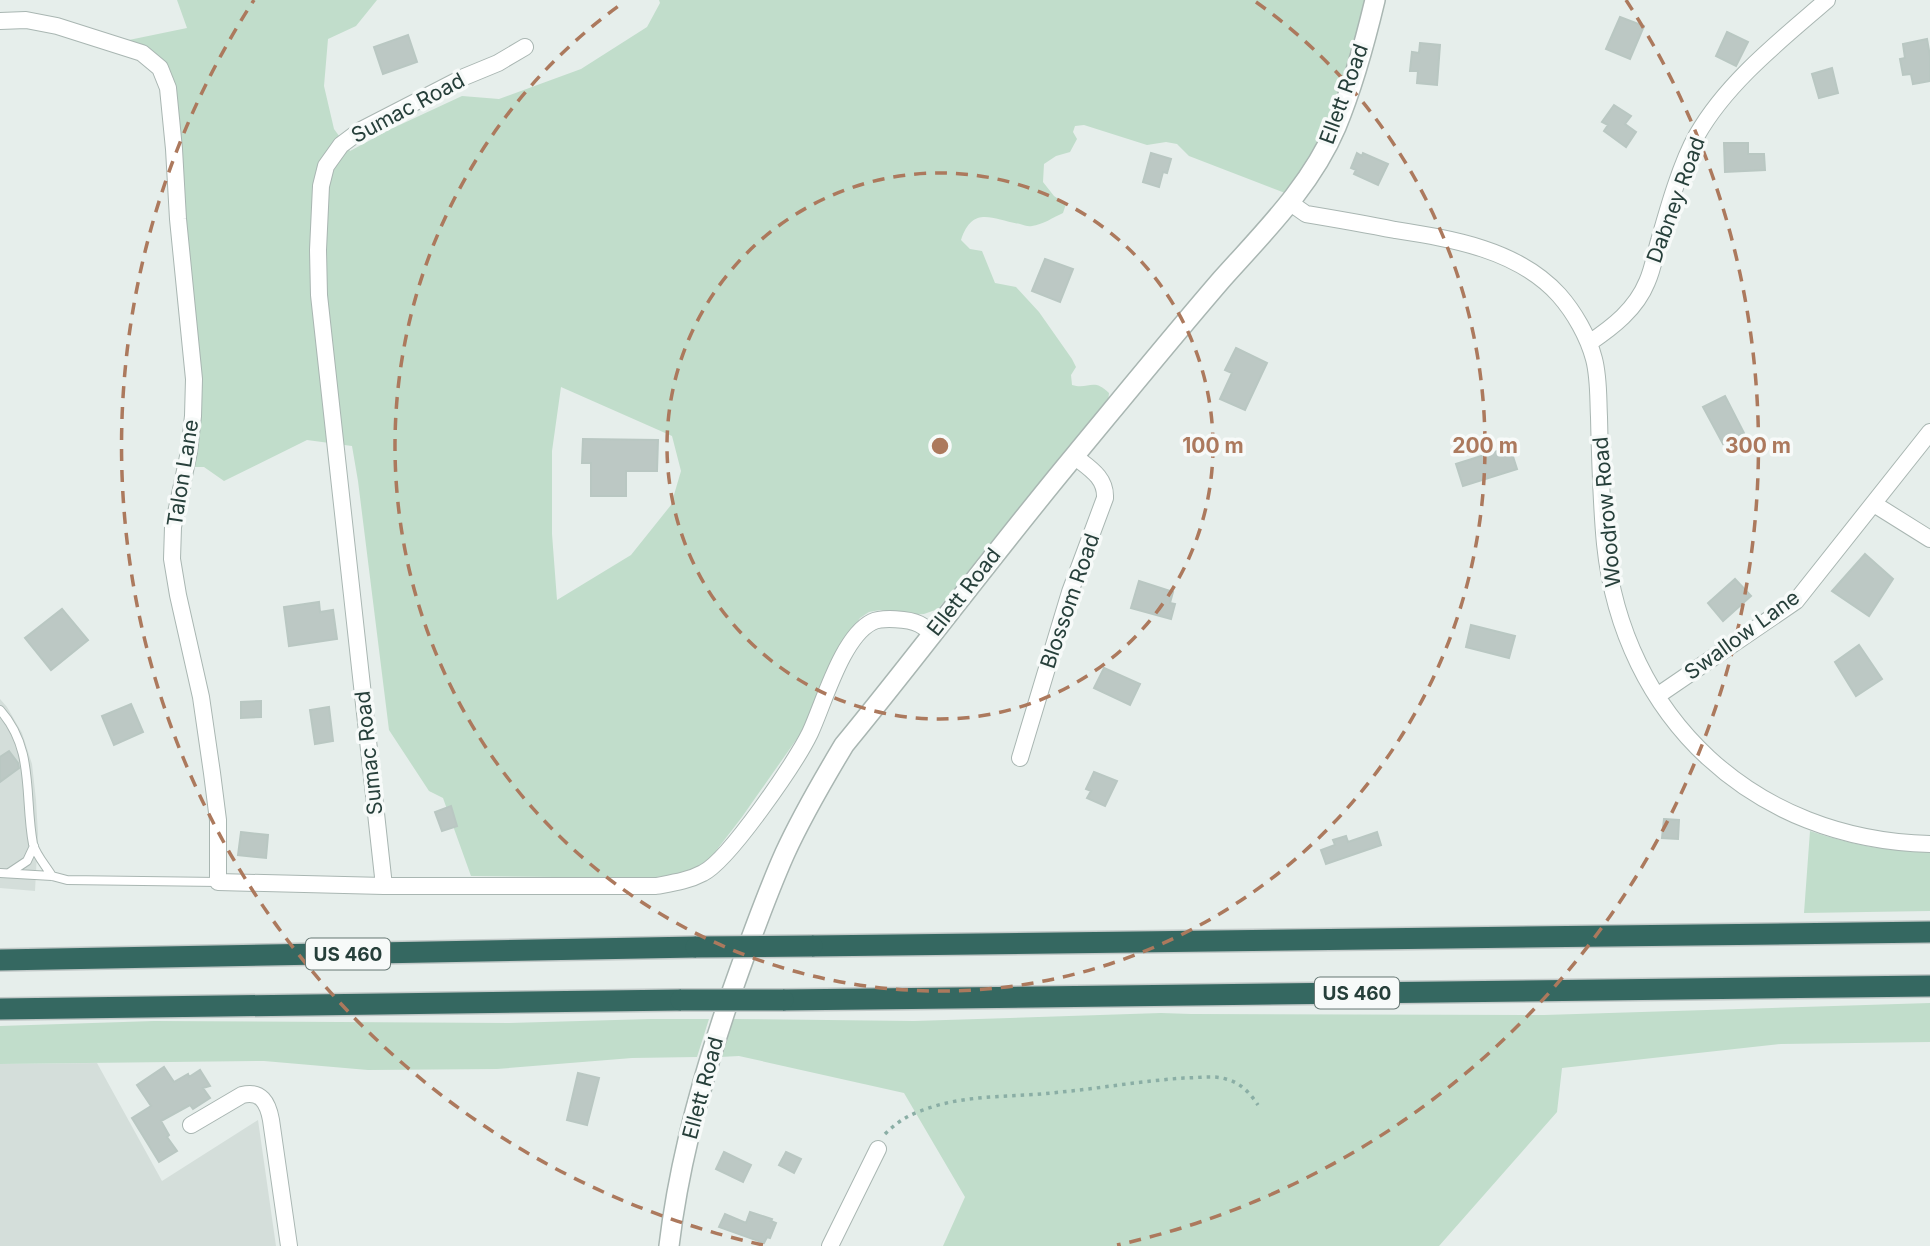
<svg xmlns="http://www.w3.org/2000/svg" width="1930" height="1246" viewBox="0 0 1930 1246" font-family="Inter,sans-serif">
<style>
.built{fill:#d4deda}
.green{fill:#c1ddcb;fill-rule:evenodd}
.building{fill:#bcc8c4;stroke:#b9c7c2;stroke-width:2}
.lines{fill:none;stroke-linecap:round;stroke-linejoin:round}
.service-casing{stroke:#a9b6b2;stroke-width:10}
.minor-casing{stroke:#a9b6b2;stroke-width:18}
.tertiary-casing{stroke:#a9b6b2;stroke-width:22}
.motorway-casing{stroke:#c2c9c8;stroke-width:24}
.path{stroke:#8aaea5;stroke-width:3.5;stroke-dasharray:3.5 5;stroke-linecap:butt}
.service{stroke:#fff;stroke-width:8}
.minor{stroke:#fff;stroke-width:16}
.tertiary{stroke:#fff;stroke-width:19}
.motorway{stroke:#356861;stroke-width:21}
.motorway-bridge-casing{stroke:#c2c9c8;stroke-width:24;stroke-linecap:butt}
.motorway-bridge{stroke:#356861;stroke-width:21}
.ring{fill:none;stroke:#ac795d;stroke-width:3.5;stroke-dasharray:12 9}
.labels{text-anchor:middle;stroke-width:7;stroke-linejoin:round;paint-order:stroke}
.shield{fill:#f7faf9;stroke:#657773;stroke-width:2}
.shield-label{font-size:19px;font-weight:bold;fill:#263f3a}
.street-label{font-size:21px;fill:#263f3a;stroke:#f7faf9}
.centre{fill:#ac795d;stroke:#f7faf9;stroke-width:3.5}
.ring-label{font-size:21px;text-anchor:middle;font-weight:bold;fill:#ac795d;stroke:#f7faf9;stroke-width:7;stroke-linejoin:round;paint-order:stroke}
</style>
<rect width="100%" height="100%" fill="#e6eeeb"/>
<path class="built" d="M0,699L7,707L22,733L32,764L36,800L38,834L35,891L0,888Z
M97,1063L162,1181L258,1120L276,1246H0V1064Z"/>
<path class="green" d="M177,0H377L356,26L328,39L324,86L334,129L350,151L391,129L462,96L499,99L581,69L647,27L660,3L659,0H1367C1350,68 1329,136 1285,193L1189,156L1177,144L1166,142L1147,145L1084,125L1075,126L1073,132L1077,139L1070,152L1056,156L1044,164L1043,182L1054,196L1066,204L1063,213C1054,217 1042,225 1032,226C1028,227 1024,225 1020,224C993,220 973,204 961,240L970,249L982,251L995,283L1016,287L1039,312L1072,359L1076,367L1071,375L1072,385C1089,390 1093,377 1109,393L1108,402L1005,525L938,609L924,614L909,615L880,610L869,612L860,618L849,633L821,685L803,730L742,817L712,856L696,868L673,875L648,878L471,876L443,798L429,791L389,730L358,481L352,446L307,440L224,481L204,467H189L197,422L173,85L124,41L187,28ZM561,387L672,436L681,471L671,505L631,555L557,600L552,534V451Z
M1810,831C1853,845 1884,851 1930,852V911L1804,913Z
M1930,1003V1042L1781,1044L1562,1068L1557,1112L1439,1246H943L965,1197L904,1093L739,1056L720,1057L733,1019L914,1021L1161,1013L1191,1014L1544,1015Z
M651,1019H709L697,1057L632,1058L497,1069L368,1070L264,1061L0,1064V1026L154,1021L509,1023Z"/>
<path class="building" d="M1620,17L1644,26L1630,59L1606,49Z
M1727,32L1748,42L1736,66L1716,56Z
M408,35L417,62L383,74L374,47Z
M1927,39L1930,56V81L1913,84L1911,74L1903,75L1900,59L1905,58L1903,44Z
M1420,43L1440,45L1437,85L1417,83L1418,71H1410L1412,52L1419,53Z
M1832,68L1838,93L1819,98L1812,74Z
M1614,105L1631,116L1625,124L1636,132L1626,147L1604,131L1608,125L1602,122Z
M1724,143H1748V154H1764L1765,170L1725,172Z
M1151,153L1171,159L1167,173L1163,172L1159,187L1143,182Z
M1357,153L1362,156L1363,153L1388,164L1378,185L1354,174L1356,170L1351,168Z
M1045,259L1073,269L1060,302L1032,291Z
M1236,348L1267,363L1245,410L1220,399L1232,373L1225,370Z
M1725,396L1744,433L1723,444L1703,407Z
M583,439L658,440L657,471H626V496H591V463H582Z
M1510,447L1517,469L1463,486L1456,464Z
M1865,554L1893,579L1869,616L1832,591Z
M1735,579L1751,596L1723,621L1708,603Z
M1139,581L1173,592L1170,603L1175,604L1171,619L1131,608Z
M319,602L320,612L333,610L337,639L289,646L284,607Z
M62,609L88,640L51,670L25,638Z
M1471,625L1515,636L1509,658L1466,647Z
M1859,645L1882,679L1856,696L1835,662Z
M1104,668L1140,684L1130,705L1094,688Z
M261,701V717L241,718V702Z
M131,704L143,732L114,745L102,716Z
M329,707L333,741L315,744L310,710Z
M9,751L18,763L19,768L0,782V757Z
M1094,772L1117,781L1105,806L1087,798L1091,791L1086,789Z
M451,806L457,826L442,831L435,812Z
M1664,819L1679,820L1678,839L1662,838Z
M241,832L268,835L266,858L238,855Z
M1377,832L1381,845L1326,864L1321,850L1335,845L1333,840L1346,836L1348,842Z
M164,1067L174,1082L188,1074L189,1077L200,1070L210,1086L203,1088L210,1098L193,1109L190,1105L161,1121L169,1135L167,1137L177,1151L159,1162L132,1118L151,1106L137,1085Z
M578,1073L599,1078L587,1125L567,1120Z
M724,1152L751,1165L743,1182L716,1169Z
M786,1152L801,1159L794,1173L779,1165Z
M750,1212L772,1219L771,1221L776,1223L770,1238L767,1237L764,1243L719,1227L725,1214L746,1223Z"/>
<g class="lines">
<g class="service-casing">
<path id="service" d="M0,710C35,749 24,796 33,844C36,855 46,866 52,876
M0,873L52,876L67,880L218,882
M9,873L27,861L34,846"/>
</g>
<g class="minor-casing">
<path id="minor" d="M0,21L26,20L57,26L142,53L160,68L168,88L174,149L178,219L194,379L193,416L189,452L173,527L172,559L178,595L201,697L212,773L218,820V882L384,886H656C672,883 688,881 703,873C729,860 796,762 810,733C824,703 842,637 872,622C882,617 909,619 919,624C923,626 928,630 932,633
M1289,202L1306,214C1336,219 1365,224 1395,230C1452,239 1517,249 1559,295C1574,312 1588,336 1594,359C1599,378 1598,398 1599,417C1600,459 1601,502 1605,544C1623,718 1754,840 1930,844
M1589,343C1613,327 1636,309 1647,282C1653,269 1655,254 1659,241C1668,209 1681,163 1697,135C1727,82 1782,39 1827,0
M1874,504L1930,539
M1657,696L1796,601L1930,432
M1020,758L1070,592L1105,498C1106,477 1089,468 1074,456
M384,886L319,295L318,250L321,186L326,166L341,145L361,130L464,77L498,63L525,47
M191,1125L242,1095C261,1090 268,1103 271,1120L289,1246
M830,1246L878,1149"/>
</g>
<g class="tertiary-casing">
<path id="tertiary" d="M669,1246C679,1161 702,1078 730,997C747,949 764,900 785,853C802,816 823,780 844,745C923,649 996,550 1076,454C1124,396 1172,337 1222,279C1264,232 1311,186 1336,127C1353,86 1365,42 1375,0"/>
</g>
<g class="motorway-casing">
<path id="motorway" d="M812,946L1930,932
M0,960L696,947
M783,1000L1930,986
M0,1009L681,1000"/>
</g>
<path class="path" d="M885,1134C901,1118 913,1113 935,1106C972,1095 1013,1097 1051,1093C1096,1089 1140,1081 1184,1078C1198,1078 1213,1075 1226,1079C1241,1083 1250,1093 1258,1105"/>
<use href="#service" class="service"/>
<use href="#minor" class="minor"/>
<use href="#tertiary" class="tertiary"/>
<use href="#motorway" class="motorway"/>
<g class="motorway-bridge-casing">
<path id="motorway-bridge" d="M696,947L812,946
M681,1000H783"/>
</g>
<use href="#motorway-bridge" class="motorway-bridge"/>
</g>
<g class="ring">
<circle cx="940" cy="446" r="273"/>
<path d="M1256 2A545 545 0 1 1 624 2"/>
<path d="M763 1245A818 818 0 0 1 254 0M1626 0A818 818 0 0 1 1117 1245"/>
</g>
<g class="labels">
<g class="shield">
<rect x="306" y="938.5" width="84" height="31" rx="5"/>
<rect x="1315" y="977.5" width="84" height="31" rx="5"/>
</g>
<g class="shield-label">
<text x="348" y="961">US 460</text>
<text x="1357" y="1000">US 460</text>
</g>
<g class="street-label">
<text transform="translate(1344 94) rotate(-70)" y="7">Ellett Road</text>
<text transform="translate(408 108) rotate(-28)" y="7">Sumac Road</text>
<text transform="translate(1676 200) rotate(-70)" y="7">Dabney Road</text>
<text transform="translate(183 473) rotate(-81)" y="7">Talon Lane</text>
<text transform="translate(1607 512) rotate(-95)" y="7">Woodrow Road</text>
<text transform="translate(964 592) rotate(-52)" y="7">Ellett Road</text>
<text transform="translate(1070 601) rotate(-71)" y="7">Blossom Road</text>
<text transform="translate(1742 635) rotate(-36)" y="7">Swallow Lane</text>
<text transform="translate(369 753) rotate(-96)" y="7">Sumac Road</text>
<text transform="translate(703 1088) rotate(-75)" y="7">Ellett Road</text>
</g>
</g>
<circle cx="940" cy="446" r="10" class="centre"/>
<g class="ring-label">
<text x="1213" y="453">100 m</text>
<text x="1485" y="453">200 m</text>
<text x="1758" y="453">300 m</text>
</g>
</svg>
